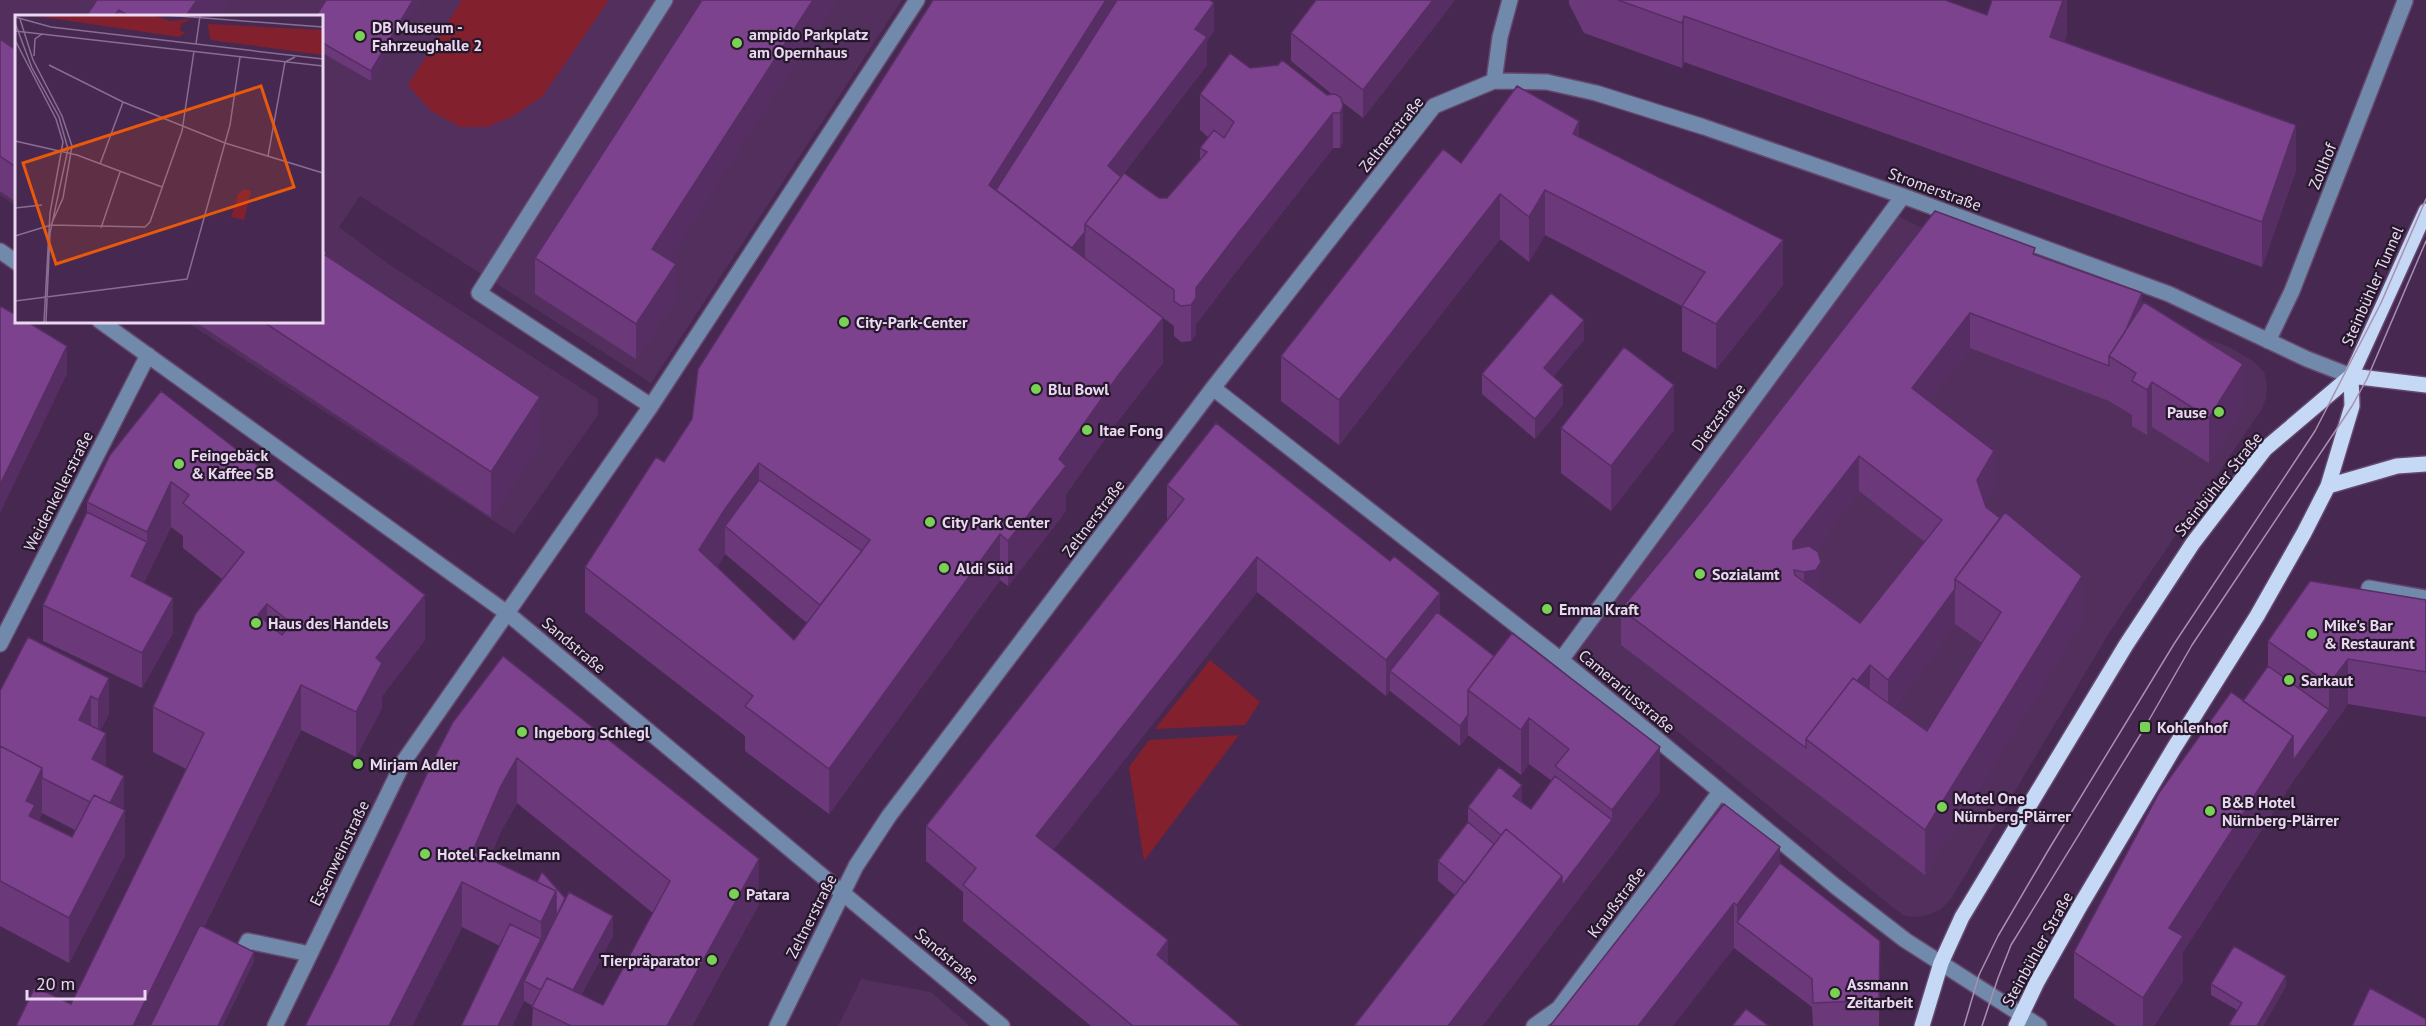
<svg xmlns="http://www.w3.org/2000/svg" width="2426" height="1026" viewBox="0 0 2426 1026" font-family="'PT Sans',sans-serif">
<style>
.built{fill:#532f5e}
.green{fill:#82202e}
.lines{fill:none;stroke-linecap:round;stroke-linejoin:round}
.minor-casing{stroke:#64486e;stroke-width:18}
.major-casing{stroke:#64486e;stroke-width:18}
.minor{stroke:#7189ab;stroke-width:15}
.major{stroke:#c5d8f5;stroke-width:15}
.tram{stroke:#a890b1;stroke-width:1.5}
.wall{fill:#6b397a;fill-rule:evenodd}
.shaded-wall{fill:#572e63}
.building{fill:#7c428e;stroke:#572e63;stroke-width:1.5;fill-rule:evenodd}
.poi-dot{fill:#7ad156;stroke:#26182b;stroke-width:2}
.labels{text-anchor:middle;stroke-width:4.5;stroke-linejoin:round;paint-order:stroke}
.poi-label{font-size:16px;font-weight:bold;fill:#ead7f1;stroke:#26182b;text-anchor:start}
.street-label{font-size:16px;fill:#ead7f1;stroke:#26182b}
.inset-road{fill:none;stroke:#886e91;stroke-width:1.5}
.view{fill:#e8590c;fill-opacity:0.15;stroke:#e8590c;stroke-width:3}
.inset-edge{fill:none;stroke:#ead7f1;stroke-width:3}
</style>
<rect width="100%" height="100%" fill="#472851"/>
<path class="built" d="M0,0H902L651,383L360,196L339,227L390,265L598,399V415L514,534L185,321H321V16H16V206L0,195Z
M1898,216L1948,241L2231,348L2253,361L2264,372L2267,384L2266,398L2262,409L2109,633L1951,899L1940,910L1928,915L1916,917L1905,916L1896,910L1573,646Z
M861,979L931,992L970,1026H838Z"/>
<path class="green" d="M462,0H609L542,97L513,116L487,127H460L431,111L408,85Z
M1210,660L1260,702L1245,725L1155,729Z
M1239,735L1144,861L1129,767L1149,740Z"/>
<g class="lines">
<g class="minor-casing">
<path id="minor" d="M1494,81L1500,37L1510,0
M0,251L16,262
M100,321L507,613L1002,1026
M2268,341L2292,291L2405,1
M1213,388L1561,660L1835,886L1905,940L2039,1026
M651,406L479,293L665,0
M2369,588L2426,598
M0,644L148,355
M1561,660L1903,196
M236,965L248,941L310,954
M275,1026L404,761L651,406L917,0
M777,1026L856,866L889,816L1213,388L1434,106L1494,81L1547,82L1596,93L1704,127L1903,196L2169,294L2307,359L2351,376
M1534,1026L1559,1008L1720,792"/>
</g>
<g class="major-casing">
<path id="major" d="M2351,376L2426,385
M2328,486L2397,466L2426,464
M1922,1026L1941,963L1962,917L2126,645L2193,543L2265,449L2351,376L2426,211
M2016,1026L2037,982L2080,906L2174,748L2257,616L2304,533L2328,486L2352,406L2351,376"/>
</g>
<use href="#minor" class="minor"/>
<use href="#major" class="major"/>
<path class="tram" d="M1964,1026L1979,975L1998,936L2049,849L2174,644L2315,431L2381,303L2426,199
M1982,1026L1998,978L2011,945L2145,727L2192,645L2352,406L2367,379L2426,241"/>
</g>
<path class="wall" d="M97,0H228L217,16H86Z
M419,0L371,81L321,52V16Z
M702,0H836L668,259L676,299L636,359L535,294V258Z
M1316,0H1455L1363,118L1341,101L1343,141L1340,148H1333L1235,273L1196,324V334L1191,341L1181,342L1174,336V326L1126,290L1163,363L1117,422L1066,494V511L1008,586L1000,580L829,814L745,751V736L585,612V567L664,462L1214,31L1207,41V65L1124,173L1159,198H1167L1200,161V148L1208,137L1200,130V94L1250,68L1327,95H1333L1291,61V33ZM725,554L807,623L794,640L717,567Z
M1569,0H1945L1987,15L2067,0V35L2064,42L2296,170L2262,267L1684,62L1682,68L1584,33L1569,4Z
M0,39L16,50V202L0,191Z
M1579,137L1783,285L1716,369L1682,351V306L1545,235L1529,262L1500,239L1339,445L1281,401V356L1461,163Z
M2035,254L2142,305L2243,409L2209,463L2152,427L2147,435L2132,426V415L2109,401L1970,348L1929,401L1994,486L1984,503L1986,507L2082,621L1925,875L1621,645V609ZM1859,491L1925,542L1860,623L1821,594L1814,550ZM1955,624L1982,643L1927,731L1894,707Z
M327,256L540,442L491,517L194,321H321Z
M1584,340L1553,376L1563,405L1535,439L1482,394V374Z
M161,391L425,640L382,696V708L356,757L301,730L204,927L254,962L71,1004L186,769L153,752V707L222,579L183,548V536L171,527L144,582L173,633L142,688L43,641V605L87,512V502Z
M1561,428L1674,430L1611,511L1561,473Z
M1167,485L1440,615L1660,792L1482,1026H1354L1455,895L1438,881V861L1468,822V807L1522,802L1531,809L1552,781L1529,764L1521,775L1468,735L1460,746L1390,691L1386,696L1257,592L1053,850L1168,964L1241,1026H1091L963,921V892L926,861V826L1167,520Z
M2426,600V717L2348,704L2293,781L2183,952V981L2154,1026H2117L2074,998V952L2243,701L2268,666V641Z
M503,656L759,904L692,1026H532L533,1006L524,1001L512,1026L500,946L462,927L412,1026ZM517,803L653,913L603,1005L581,995L613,936L565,898L489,859L501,831Z
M109,678V713L100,731L106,766L124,810L125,856L69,963L0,926V691ZM42,813L75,830L72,837L39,820Z
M1780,863L1880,941L1879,1026H1813L1812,1007L1734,948L1550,1026Z
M2211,984L2286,986L2263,1026H2229V1024L2237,1010L2211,995Z"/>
<path class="shaded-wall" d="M197,0H228L217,16H186Z
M413,0H419L371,81V71Z
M813,0H836L652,284V249Z
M1106,0H1133L1001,211L989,185Z
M1433,0H1455L1363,118V90Z
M2063,0H2067V35L2050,82V37Z
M1214,3V31L1207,41V65L1108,194V166L1195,29Z
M1684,16V62L1682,68V23Z
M1343,106V141L1340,148V113Z
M1333,113V148L1235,273L1196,324V334L1191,341V305L1196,288L1235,237Z
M1579,121V166L1573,134Z
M2296,125V170L2262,267V222Z
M1545,190V235L1529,262V217Z
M1500,194V239L1339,445V400Z
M1085,232V259H1064Z
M1783,240V285L1716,369V324Z
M676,264V299L636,359V324Z
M2142,293V329L2113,358Z
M1970,313V348L1912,423V388Z
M1163,318V363L1117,422L1066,494V511L1008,586V541L1059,459L1117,377Z
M1584,320V340L1544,388V368Z
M67,346V374L0,513V485Z
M2243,364V409L2209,463V418Z
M2152,382V427L2147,435V390Z
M1563,385V405L1535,439V419Z
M1674,385V430L1611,511V466Z
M540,397V442L491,517V472Z
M1994,451V486L1977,515V480Z
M1859,456V491L1798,571L1794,570L1793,541Z
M759,463V508L725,526V554L699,595V550L725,509Z
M171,482V527L131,611V576L147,542V532Z
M1000,534V580L829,814V769Z
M1257,557V592L1036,872V836Z
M1821,562V597L1804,607V572Z
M2082,576V621L1925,875V830Z
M1955,589V624L1888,715V680Z
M1440,593V628L1390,671V691L1386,696V660Z
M425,595V640L382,696V708L356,757V712L376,658Z
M173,598V633L142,688V653Z
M267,604V649L258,615Z
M2348,659V704L2293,781L2183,952V981L2154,1026H2143V998L2169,928L2293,736L2329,710V684Z
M1870,665V700L1810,742Z
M109,678V713L98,735V700Z
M301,685V730L155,1026H133Z
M91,696V731L79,720Z
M1468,715V735L1460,746V726Z
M1529,718V764L1521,775V730Z
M106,733V769L92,759Z
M1660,747V792L1482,1026H1448L1562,876L1612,820V810Z
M517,758V803L501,831L476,889L473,851L501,786Z
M42,768V813L35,828V850L26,801Z
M124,776V811H106Z
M1522,785V820L1513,796Z
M125,810V856L69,963V918Z
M1780,847V892L1737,922V905Z
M759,859V904L692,1026H667Z
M462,882V927L412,1026H389Z
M556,891V926L524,981V1001L512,1026H498L541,939V922Z
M1734,903V948L1673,1026H1638Z
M613,916V936L566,1023L562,1010Z
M1168,940V976L1157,955Z
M254,952V962L223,1026H218Z
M2286,976V986L2263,1026H2257Z"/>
<path class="building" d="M97,0H197L186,16H129L119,10L114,16H86Z
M326,0H413L371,71L321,42V16H316Z
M702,0H813L652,249L676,264L636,324L535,258Z
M933,0H1106L989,185L1163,318L1117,377L1059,459L1066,466L1008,541L1000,534L829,769L745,706L753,696L585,567L656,457L664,462L692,419L698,369ZM759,463L870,540L794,640L699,550L725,509Z
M1117,0H1210L1214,3L1195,29L1207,37L1108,166L1121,177L1085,224V232L1072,248L996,190Z
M1316,0H1433L1363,90L1291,33Z
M1618,0H1945L1987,15L1992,0H2063L2050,37L2296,125L2262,222L1684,16L1682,23Z
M0,39L16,50V167L0,156Z
M1230,53L1250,68L1278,65L1282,60L1327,95L1335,94L1341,98L1343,106L1340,113H1333L1235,237L1196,288V298L1191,305L1181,306L1174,301V290L1085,224L1124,173L1159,198H1167L1207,152L1200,148L1214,130L1224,138L1234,122L1200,94Z
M1517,86L1579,121L1573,134L1783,240L1716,324L1682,306L1705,272L1545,190L1529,217L1500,194L1339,400L1281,356L1443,149L1461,163Z
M1935,211L2035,248L2033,254L2142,293L2125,332L2109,356V366L1970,313L1912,388L1994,451L1977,480L1986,507L2000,518L1955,579V589L1888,680L1870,665L1857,681L1853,678L1806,739V748L1621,609L1705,507ZM1859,456L1942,520L1860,623L1795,575L1794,570L1804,572L1816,570L1821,562L1818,552L1809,546L1793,549V541Z
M321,248L327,253L325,255L540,397L491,472L262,321H321Z
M1551,293L1584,320L1544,368L1563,385L1535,419L1482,374Z
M2144,302L2243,364L2209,418L2152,382L2147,390L2132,381L2136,373L2109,356Z
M0,306L16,315V321H26L67,346L0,485Z
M1624,347L1674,385L1611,466L1561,428Z
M161,391L425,595L376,658L382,663L356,712L301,685L133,1026H16L35,987L71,1004L204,733L153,707L196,613L244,552L183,503L189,495L171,482L147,532L87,502L110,455ZM267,604L291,623L282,635L258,615Z
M1216,423L1390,561L1394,556L1440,593L1386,660L1257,557L1036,836L1168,940L1157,955L1241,1026H1133L963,885L976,868L926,826L1184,499L1167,485Z
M759,480L862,551L820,605L725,526Z
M87,512L147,542L131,576L173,598L142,653L43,605Z
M2005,512L2082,576L1925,830L1806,739L1853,678L1927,731L2001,612L1955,579Z
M2310,581L2426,600V672L2348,659L2329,684L2268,641Z
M1437,612L1494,656L1468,690V715L1460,726L1390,671Z
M1512,633L1660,747L1612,810L1555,766L1569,749L1529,718L1521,730L1468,690Z
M28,637L109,678L98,700L91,696L79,720L106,733L92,759L124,776L110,803L94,795L90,802L42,778V768L0,746V691Z
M503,656L759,859L667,1026H571L532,1007L547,978L603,1005L670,881L517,758L501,786L473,851L556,891L541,922L462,882L389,1026H305L337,963L437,753L453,722Z
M2268,666L2329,710L2293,761V736L2243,701Z
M2231,692L2293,736L2169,928L2183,936L2143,998L2074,952L2159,793Z
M0,746L42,768L26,801L35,805L29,816L72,837L94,795L125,810L69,918L0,881Z
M1499,767L1522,785L1513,796L1531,809L1555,776L1612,820L1562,886V876L1506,829L1501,835L1468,807Z
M1724,804L1780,847L1737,905L1734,903L1638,1026H1550Z
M1468,822L1494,844L1465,883L1438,861Z
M1506,829L1562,876L1448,1026H1354Z
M1780,863L1880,941L1879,1000L1813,1003L1812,979L1737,922Z
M542,872L565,898L556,917V891L537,882Z
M569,892L613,916L573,990L547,978L541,990L524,981Z
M510,924L541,939L498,1026H461Z
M200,925L254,952L218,1026H150Z
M2234,946L2286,976L2257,1026H2232L2229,1024L2242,1003L2211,984Z
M2370,988L2426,1019V1026H2352Z
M1746,1009L1769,1026H1732Z"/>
<g class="poi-dot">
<circle cx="360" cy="36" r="6"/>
<circle cx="737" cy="43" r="6"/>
<circle cx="844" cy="322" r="6"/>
<circle cx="1036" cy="389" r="6"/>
<circle cx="2219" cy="412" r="6"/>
<circle cx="1087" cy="430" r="6"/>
<circle cx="179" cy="464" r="6"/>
<circle cx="930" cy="522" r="6"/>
<circle cx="944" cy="568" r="6"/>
<circle cx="1700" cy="574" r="6"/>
<circle cx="1547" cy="609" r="6"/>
<circle cx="256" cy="623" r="6"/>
<circle cx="2312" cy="634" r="6"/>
<circle cx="2289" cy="680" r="6"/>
<rect x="2139" y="721" width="12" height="12" rx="3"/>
<circle cx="522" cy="732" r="6"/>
<circle cx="358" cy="764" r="6"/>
<circle cx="1942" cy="807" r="6"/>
<circle cx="2210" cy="811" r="6"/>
<circle cx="425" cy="854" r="6"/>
<circle cx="734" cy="894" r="6"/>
<circle cx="712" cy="960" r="6"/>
<circle cx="1835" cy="993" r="6"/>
</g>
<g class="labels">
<g class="poi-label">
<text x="372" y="33">DB Museum -<tspan x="372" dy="18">Fahrzeughalle 2</tspan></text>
<text x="749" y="40">ampido Parkplatz<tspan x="749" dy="18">am Opernhaus</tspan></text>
<text x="856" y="328">City-Park-Center</text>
<text x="1048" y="395">Blu Bowl</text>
<text x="2207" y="418" text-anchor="end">Pause</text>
<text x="1099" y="436">Itae Fong</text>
<text x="191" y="461">Feingebäck<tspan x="191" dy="18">&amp; Kaffee SB</tspan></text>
<text x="942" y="528">City Park Center</text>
<text x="956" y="574">Aldi Süd</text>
<text x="1712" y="580">Sozialamt</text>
<text x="1559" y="615">Emma Kraft</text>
<text x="268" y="629">Haus des Handels</text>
<text x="2324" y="631">Mike's Bar<tspan x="2324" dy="18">&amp; Restaurant</tspan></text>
<text x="2301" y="686">Sarkaut</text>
<text x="2157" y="733">Kohlenhof</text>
<text x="534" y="738">Ingeborg Schlegl</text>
<text x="370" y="770">Mirjam Adler</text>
<text x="1954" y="804">Motel One<tspan x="1954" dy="18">Nürnberg-Plärrer</tspan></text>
<text x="2222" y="808">B&amp;B Hotel<tspan x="2222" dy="18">Nürnberg-Plärrer</tspan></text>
<text x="437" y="860">Hotel Fackelmann</text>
<text x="746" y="900">Patara</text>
<text x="700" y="966" text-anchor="end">Tierpräparator</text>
<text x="1847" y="990">Assmann<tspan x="1847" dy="18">Zeitarbeit</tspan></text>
</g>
<g class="street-label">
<text transform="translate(1391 134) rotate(-51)" y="6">Zeltnerstraße</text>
<text transform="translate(2322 166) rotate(-68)" y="6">Zollhof</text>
<text transform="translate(1935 189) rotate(20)" y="6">Stromerstraße</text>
<text transform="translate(2372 286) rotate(-66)" y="6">Steinbühler Tunnel</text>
<text transform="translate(1718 417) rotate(-54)" y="6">Dietzstraße</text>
<text transform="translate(2218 484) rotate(-51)" y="6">Steinbühler Straße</text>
<text transform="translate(58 491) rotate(-63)" y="6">Weidenkellerstraße</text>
<text transform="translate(1093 518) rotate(-53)" y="6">Zeltnerstraße</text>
<text transform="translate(574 645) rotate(40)" y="6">Sandstraße</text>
<text transform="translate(1627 691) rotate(40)" y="6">Camerariusstraße</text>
<text transform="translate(339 853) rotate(-64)" y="6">Essenweinstraße</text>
<text transform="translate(1616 902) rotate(-53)" y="6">Kraußstraße</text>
<text transform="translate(811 916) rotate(-63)" y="6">Zeltnerstraße</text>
<text transform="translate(2037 949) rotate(-61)" y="6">Steinbühler Straße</text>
<text transform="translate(947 956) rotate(40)" y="6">Sandstraße</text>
</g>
</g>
<g transform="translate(15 15)">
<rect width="308" height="308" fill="#472851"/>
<path d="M15,0H137L156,6L176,4L166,9L165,16L171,17L164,22ZM193,9L307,15V40L203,26L195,24ZM230,174L236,176L229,205L216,202L223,179Z" fill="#82202e"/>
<path class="inset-road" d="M151,0L308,12M0,2L36,12L308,44M5,4L18,45L47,101L57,131L48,183L36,210M0,8L17,53L44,102L53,134L35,218L31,307M0,16L308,51M0,25L41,104L48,127L35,198L29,307M181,29L185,1M19,41L20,24L27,19M34,50L108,87L210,128L308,158M0,126L62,140L147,172M253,141L270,47L280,42M85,149L108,87M0,193L27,190M36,210L130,212M130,212L135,207L167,116L179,36M86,213L105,157M0,221L36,210M0,286L172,264L215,110L225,42"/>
<path class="view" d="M246,71L279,172L41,249L8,148Z"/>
<rect width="308" height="308" class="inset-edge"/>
</g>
<path d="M27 990v9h118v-9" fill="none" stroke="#ead7f1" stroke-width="3"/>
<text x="36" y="990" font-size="18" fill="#ead7f1" stroke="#26182b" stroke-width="4.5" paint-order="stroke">20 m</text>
</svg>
